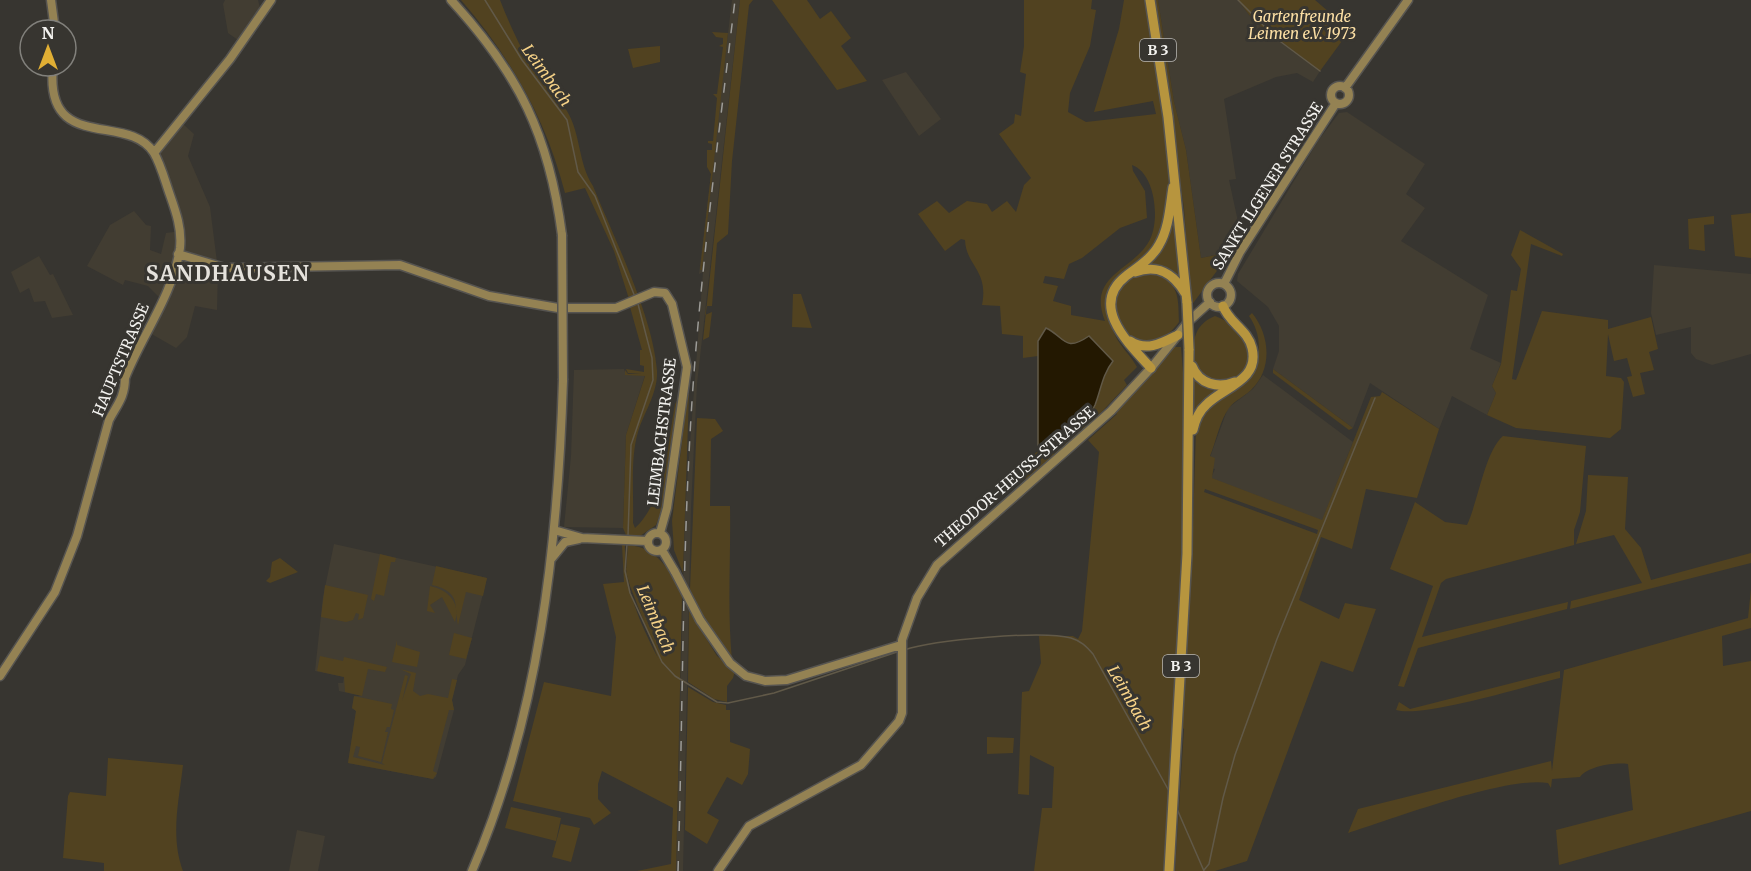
<svg xmlns="http://www.w3.org/2000/svg" width="1751" height="871" viewBox="0 0 1751 871" font-family="Merriweather,serif">
<style>
.built{fill:#423d32}
.green{fill:#514220;fill-rule:evenodd}
.water{fill:#231801;stroke:#615948;stroke-width:1.5}
.lines{fill:none;stroke-linecap:round;stroke-linejoin:round}
.stream{stroke:#615948;stroke-width:1.5}
.secondary-casing{stroke:#565450;stroke-width:11}
.primary-casing{stroke:#565450;stroke-width:12}
.secondary{stroke:#948253;stroke-width:8}
.primary{stroke:#b7953e;stroke-width:9}
.rail{stroke:#9d9c98;stroke-width:1.5;stroke-dasharray:10 10;stroke-linecap:butt}
.secondary-bridge-casing{stroke:#565450;stroke-width:11;stroke-linecap:butt}
.primary-bridge-casing{stroke:#565450;stroke-width:12;stroke-linecap:butt}
.secondary-bridge{stroke:#948253;stroke-width:8}
.primary-bridge{stroke:#b7953e;stroke-width:9}
.labels{text-anchor:middle;stroke-width:6;stroke-linejoin:round;paint-order:stroke}
.shield{fill:#373530;stroke:#bbb9b6;stroke-width:1.5}
.shield-label{font-size:14px;font-weight:bold;fill:#f3f2ef}
.park-label{font-size:15px;font-style:italic;fill:#fde0a5;stroke:#373530}
.street-label{font-size:15px;fill:#f3f2ef;stroke:#373530}
.water-label{font-size:16px;font-style:italic;fill:#f6d287;stroke:#373530}
.district-label{font-size:21px;font-weight:bold;letter-spacing:1.5px;fill:#e5e2dc;stroke:#373530}
</style>
<rect width="100%" height="100%" fill="#373530"/>
<path class="built" d="M225,0H258L260,8L238,40L228,33L223,4Z
M732,0H740L697,384L691,508L683,871H676L685,510L703,272L699,274Z
M1158,0H1238L1253,20L1320,71L1313,82L1297,73L1276,77L1224,99L1236,179L1229,180L1242,240L1222,264L1216,255L1201,258L1186,150L1174,102Z
M906,72L941,119L919,136L882,80Z
M1347,112L1425,164L1406,194L1425,208L1401,241L1488,295L1470,349L1501,363L1492,386L1496,393L1487,415L1452,396L1439,429L1370,383L1353,428L1273,369L1279,351V326L1268,307L1237,281L1238,274L1318,141L1339,113Z
M183,124L194,134L188,156L210,207L218,270L217,310L195,306L187,337L176,348L148,332L158,310L159,297L148,286L125,280L123,285L87,266L110,225L134,211L146,225L151,226L150,250L161,254L166,233L181,231L157,154Z
M39,256L50,275L53,274L73,315L52,318L45,301L34,302L29,288L20,293L11,272Z
M1654,265L1751,274V354L1712,365L1696,359L1691,353V327L1656,335L1651,313Z
M624,369L626,375H645L626,435L623,528L564,527L571,456L574,370Z
M1263,375L1353,442L1322,521L1211,478L1215,469L1211,468L1210,457L1228,408L1253,389Z
M334,544L487,578L465,665L458,675L452,700L454,710L436,777L433,779L348,763L356,711L352,708L354,696H362L339,691L338,683H343L344,677L315,671L323,597Z
M297,830L325,836L318,871H289Z"/>
<path class="green" d="M461,0H500C511,28 523,54 540,79C548,90 559,100 567,111C581,134 578,163 593,186C614,238 653,316 657,371C658,393 644,412 638,432C630,459 634,494 633,523L635,528C665,501 668,442 675,404L679,397L664,504L656,525L640,536L626,535L623,528L626,435L645,376L625,375V370L628,374H641L628,373L626,369L644,372V366L640,365V350H642L630,307L634,305L629,299L614,251L585,188L565,193C546,119 511,58 461,0Z
M740,0H753L749,5L732,161L728,234L717,243L712,306H706L705,315L712,312L709,337L703,340Z
M772,0H807L820,19L831,11L851,38L841,46L867,81L837,90Z
M1024,0H1092L1091,9L1096,10L1090,46L1070,93L1068,112L1086,122L1156,114L1153,101L1094,112L1119,29L1124,0H1146C1154,47 1161,93 1166,140C1168,161 1171,183 1167,204C1166,216 1163,234 1156,244C1132,279 1089,279 1116,337C1121,347 1131,356 1137,367L1124,380L1127,385L1094,420L1026,480L1021,465L1038,451L1045,453L1096,403L1098,391L1110,365L1078,343L1068,344L1055,336L1050,329L1038,341V356L1023,358V336L1002,334L1000,306L982,305C989,270 966,266 965,240L961,239L945,251L918,214L937,201L949,213L967,201L987,204L992,212L1007,201L1016,212L1024,185L1031,178L999,134L1014,123L1015,114L1021,116L1026,74L1020,72L1024,46ZM1132,165C1156,173 1161,224 1148,243C1131,271 1087,276 1105,321L1071,315V306L1053,301L1058,286L1043,283L1045,276L1064,279L1069,264L1082,258L1120,228L1147,218L1145,191L1133,171Z
M1153,0H1158L1174,102L1186,150L1201,258L1216,255L1222,264L1191,306L1184,208Z
M1238,0H1315L1350,30L1320,71L1253,20Z
M712,32L728,33L702,270H700L711,174L707,167V150H712V144L708,143V141H713L717,98L713,94H717L723,47L719,46L723,44V38L716,37Z
M660,46V62L633,68L628,49Z
M1173,198L1181,274L1180,282L1143,265L1151,260Z
M1751,213V258L1735,256L1731,215Z
M1714,216V224L1704,225L1705,251L1689,249L1688,219Z
M1520,230L1563,254L1562,256L1531,244L1512,379L1516,380L1542,311L1608,320V329L1651,317L1658,349L1649,352L1654,370L1640,373L1645,394L1633,397L1627,377L1632,376L1627,358L1614,361L1608,334L1606,376L1621,378L1624,382L1621,429L1610,438L1516,428L1487,415L1496,393L1492,386L1501,364L1511,290L1517,291L1521,269L1511,255Z
M1152,273C1180,283 1178,296 1179,322C1166,340 1154,343 1133,341L1117,322L1114,297L1128,278Z
M793,294H801L812,328L792,327Z
M1252,313C1270,335 1273,369 1251,390C1245,396 1234,401 1229,408C1220,420 1216,442 1210,456L1215,458L1212,478L1322,520L1371,397L1380,396L1382,392L1439,429L1417,498L1366,489L1352,549L1321,537L1299,600L1339,619L1345,603L1376,609L1353,672L1321,661L1247,861L1215,871H1175L1184,729L1181,726L1193,527L1196,428L1201,414L1254,370C1262,351 1260,332 1249,316ZM1205,489L1318,530L1317,534L1204,492Z
M1215,316C1236,324 1248,340 1249,363C1239,381 1228,381 1209,381L1194,366C1193,345 1191,326 1215,316Z
M1172,347H1181C1197,521 1172,706 1165,871H1034L1042,808H1052L1054,767L1030,755L1029,795L1018,794L1022,692L1029,691L1041,663L1039,636H1073L1078,639L1082,631L1099,452L1088,440L1117,414L1114,411Z
M1273,369L1353,428L1349,430L1273,373Z
M1193,375L1206,386L1227,388L1194,418Z
M688,394H689L683,573L674,550L672,521Z
M697,418L715,419L723,431L711,439L710,506H730C731,558 727,609 732,660L704,618L690,589Z
M1503,436L1586,446L1580,512L1574,530V545L1446,579L1441,583L1422,637L1568,602L1567,609L1418,648L1404,687L1398,686L1433,586L1390,569L1415,502L1445,522L1467,525C1478,502 1485,451 1503,436Z
M1588,475L1628,477L1625,529L1641,548L1651,580L1751,553V563L1570,609L1571,601L1642,583L1614,535L1576,544L1586,511Z
M622,545H625C624,587 639,621 658,658L630,586L626,571L628,545C657,547 671,571 682,596L676,871H637L671,864L673,808L602,771L598,784V799L611,813L594,825L590,818L513,801L544,682L611,696L616,637L603,584L624,582Z
M380,554L396,558L395,562H391L384,596L376,594L374,601L371,599Z
M280,558L298,572L270,583L266,581L270,577L272,562Z
M436,566L487,578L483,596L466,592L458,625C454,604 461,592 432,585Z
M325,585L368,595L363,618L358,620L359,614L356,613L353,620L346,622L321,617Z
M430,586C448,590 461,602 455,622L442,597L430,605L435,613L427,611Z
M1751,589V628L1722,636L1723,666L1751,661V811L1559,865L1556,830L1633,810L1628,764C1615,762 1588,766 1580,777L1552,779L1551,788L1548,783C1506,776 1393,819 1348,833L1358,809L1551,761L1552,771L1564,670L1748,618Z
M689,611L717,656L735,671L733,678L727,686V702L714,699L688,682Z
M454,633L472,638L466,659L449,655Z
M397,640V645L420,652L417,667L392,662Z
M320,656L343,661L344,657L387,667L385,672L368,669L362,696L345,692L344,677L317,671Z
M400,669L416,673L413,691L420,696L428,694L448,698L452,679L457,680L452,700L454,710H449L433,771L437,773L433,779L348,763L356,711L352,708L354,696L392,704L391,709L394,710L390,727H387L385,732H388L381,762L358,756L360,747L356,746L353,757L385,765L382,763L405,675L408,676L402,701L411,674Z
M1560,671V678C1526,686 1423,718 1396,710L1399,702L1410,709Z
M688,687L713,702L726,705V710H730V742L750,749L748,774L742,785L727,777L707,813L719,820L707,844L685,830Z
M987,737L1014,738L1013,753L987,754Z
M108,758L183,765C179,801 170,836 183,871H104V863L63,858L68,796L70,792L106,796Z
M511,807L561,818L556,841L505,828Z
M561,824L580,828L571,862L552,857Z"/>
<path class="water" d="M1046,328C1065,337 1064,353 1089,336L1113,361C1102,375 1101,390 1095,405C1089,419 1054,456 1038,451V341Z"/>
<g class="lines">
<path class="stream" d="M485,0L522,60L567,120L578,172L595,196L635,297
M1238,0L1277,39L1320,71
M628,536L631,445L653,380L652,358L638,304
M627,544L625,571L630,593L662,662L675,676L717,702L728,703L774,693L900,651
M904,650C934,640 1042,630 1071,638C1081,641 1086,646 1093,654L1169,791
M1177,809L1204,871
M1204,870L1209,864L1223,798L1235,755L1277,639L1375,398"/>
<g class="secondary-casing">
<path id="secondary" d="M51,0L55,30
M451,0C519,74 549,135 562,235
M1331 95a9 9 0 1 1 18 0a9 9 0 1 1-18 0Z
M1345,88L1408,0
M154,153L230,59L271,0
M178,254L225,268L400,265L489,296L558,308H616L654,292L665,293L672,304L687,367L667,508L660,533
M1207 295a12 12 0 1 1 24 0a12 12 0 1 1-24 0Z
M1224,284L1240,252L1336,103
M554,530L582,538L647,541
M648 542a9 9 0 1 1 18 0a9 9 0 1 1-18 0Z
M662,550L675,572
M552,558L565,542L579,539
M700,620L730,663L746,676L765,681L787,680L901,645
M0,676L55,592L77,536L109,420C117,405 125,397 125,378C142,335 173,295 180,248C182,229 176,212 170,195C165,181 161,165 154,153C128,111 44,155 53,66
M472,871C539,717 558,546 563,380
M718,871L749,826L861,765L899,721L902,713V640L917,598L937,565L1111,411L1151,368L1189,321L1210,302"/>
</g>
<g class="primary-casing">
<path id="primary" d="M1150,0L1168,117L1187,303
M1135,272C1158,264 1173,273 1185,293
M1130,341C1147,352 1162,343 1178,335
M1192,366C1199,384 1218,389 1235,382
M1151,368C1130,345 1088,306 1126,276C1138,267 1152,258 1159,245C1169,228 1170,206 1173,187
M1193,430C1195,421 1199,411 1206,405C1223,387 1260,381 1252,348C1248,330 1229,323 1223,306
M1169,871L1187,554L1189,349"/>
</g>
<use href="#secondary" class="secondary"/>
<use href="#primary" class="primary"/>
<path class="rail" d="M678,871C683,714 682,557 692,401C701,267 719,133 735,0"/>
<g class="secondary-bridge-casing">
<path id="secondary-bridge" d="M562,235L563,380
M675,572L700,620"/>
</g>
<g class="primary-bridge-casing">
<path id="primary-bridge" d="M1187,303L1189,349"/>
</g>
<use href="#secondary-bridge" class="secondary-bridge"/>
<use href="#primary-bridge" class="primary-bridge"/>
</g>
<g class="labels">
<g class="shield">
<rect x="1140" y="39" width="36" height="22" rx="4.5"/>
<rect x="1163" y="655" width="36" height="22" rx="4.5"/>
</g>
<g class="shield-label">
<text x="1158" y="55">B 3</text>
<text x="1181" y="671">B 3</text>
</g>
<g class="park-label">
<text x="1302" y="22">Gartenfreunde<tspan x="1302" dy="17">Leimen e.V. 1973</tspan></text>
</g>
<g class="street-label">
<text transform="translate(1268 186) rotate(-58)" y="5">SANKT ILGENER STRASSE</text>
<text transform="translate(121 360) rotate(-67)" y="5">HAUPTSTRASSE</text>
<text transform="translate(662 432) rotate(-83)" y="5">LEIMBACHSTRASSE</text>
<text transform="translate(1015 477) rotate(-41)" y="5">THEODOR-HEUSS-STRASSE</text>
</g>
<g class="water-label">
<text transform="translate(547 75) rotate(54)" y="6">Leimbach</text>
<text transform="translate(656 619) rotate(67)" y="6">Leimbach</text>
<text transform="translate(1130 698) rotate(60)" y="6">Leimbach</text>
</g>
<g class="district-label">
<text x="228" y="281">SANDHAUSEN</text>
</g>
</g>
<g transform="translate(48 48)"><circle r="28" fill="#373530" stroke="#82817c" stroke-width="1.5"/>
<path d="M0-4.5L10 22L0 15L-10 22Z" fill="#e1af34"/>
<text y="-9" font-size="16" font-weight="bold" text-anchor="middle" fill="#f3f2ef">N</text>
</g>
</svg>
